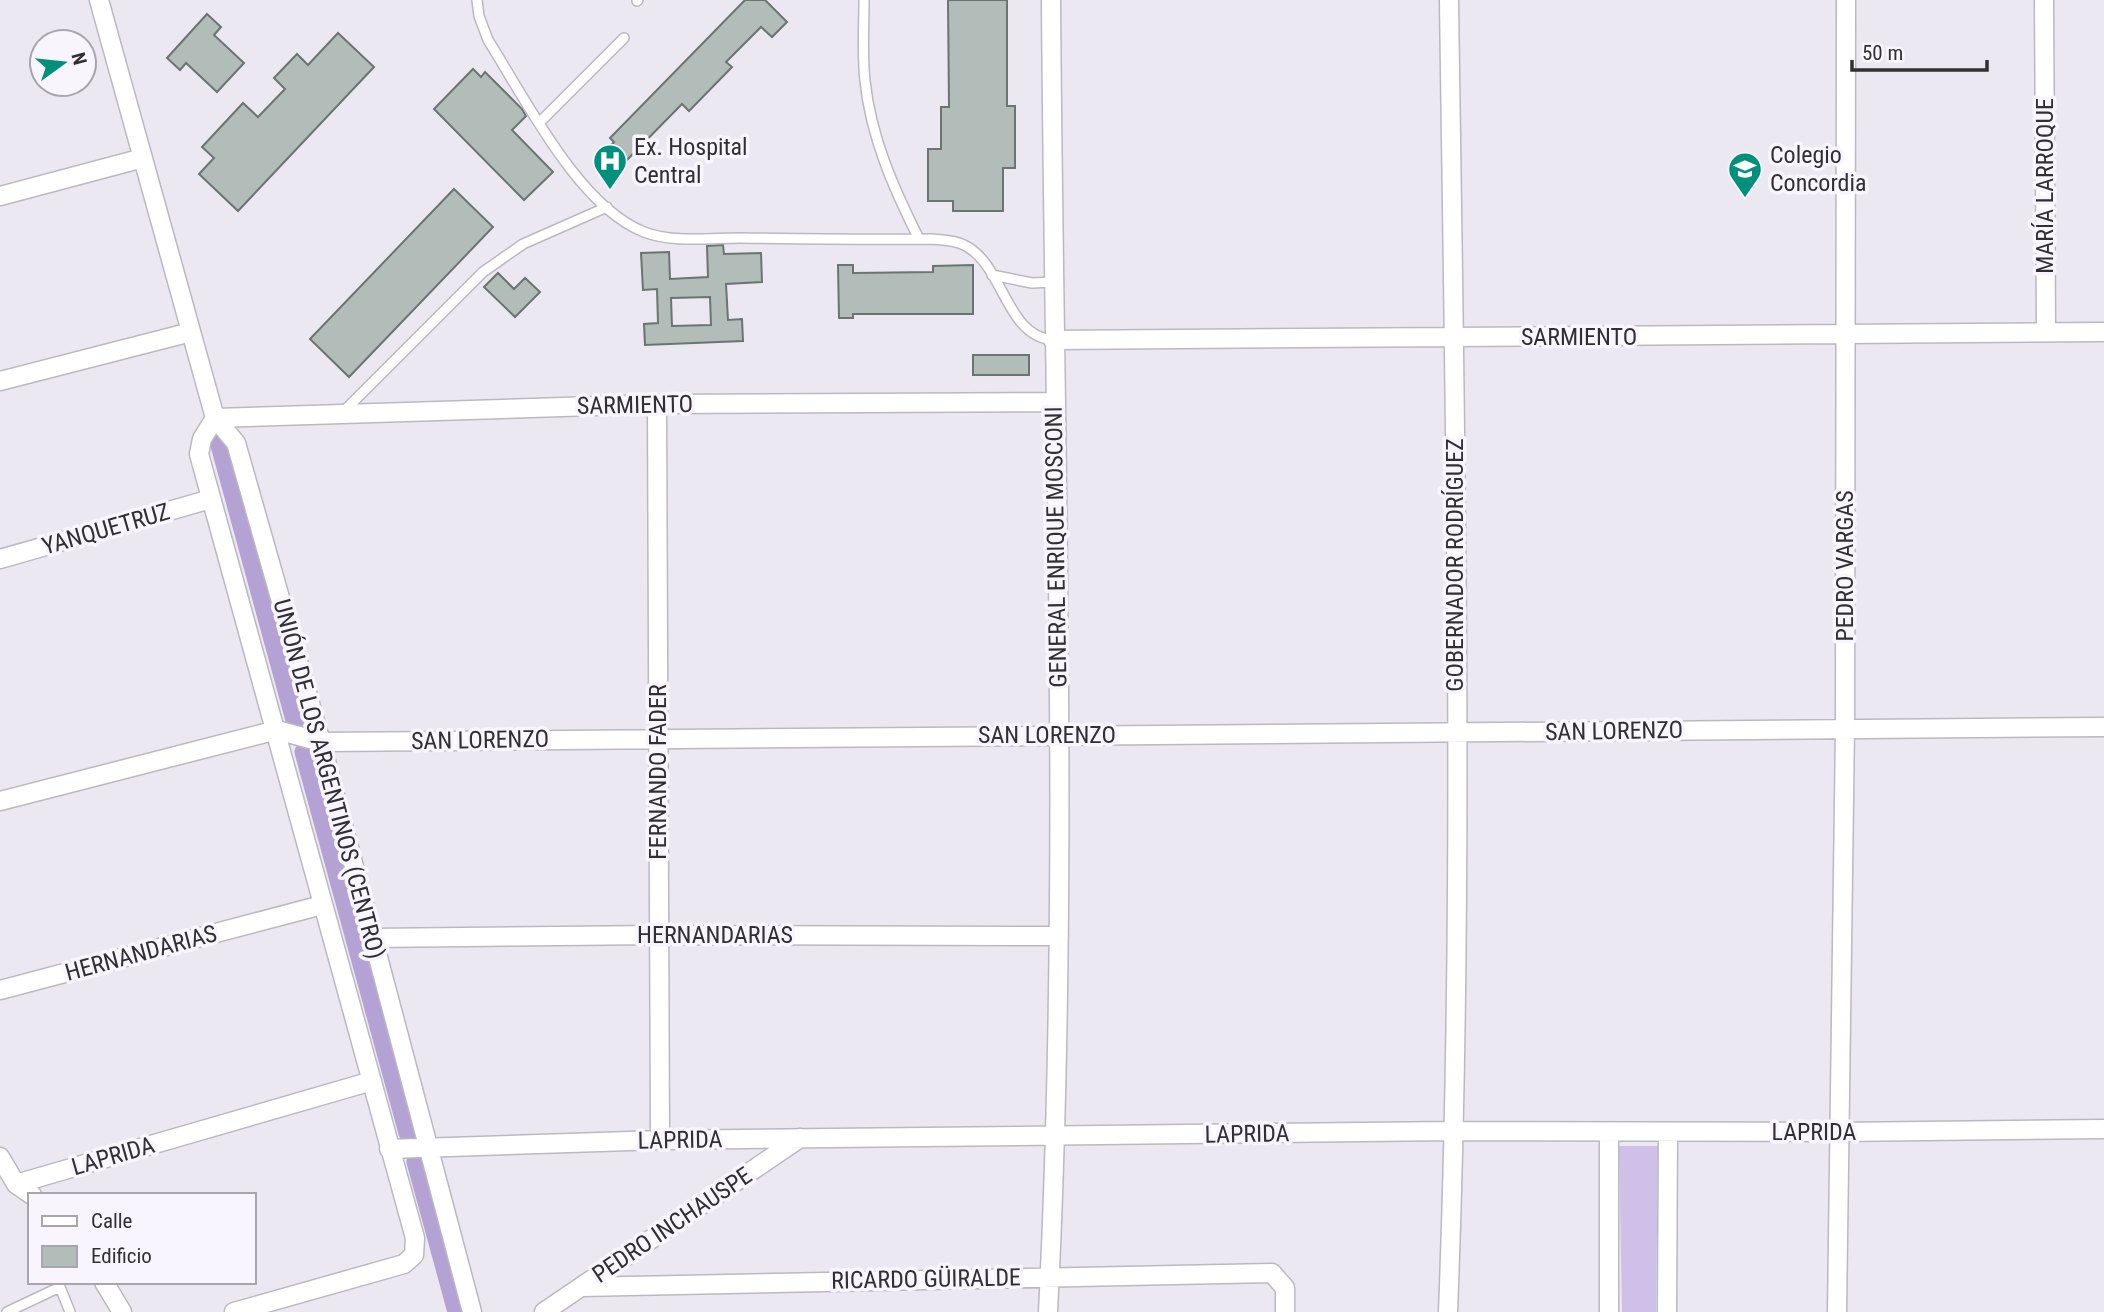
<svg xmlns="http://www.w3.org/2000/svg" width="2104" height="1312" viewBox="0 0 2104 1312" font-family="'Roboto Condensed',sans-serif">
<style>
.green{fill:#cec0e8}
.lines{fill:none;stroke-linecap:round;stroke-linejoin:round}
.canal{stroke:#b5a2d5;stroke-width:19}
.building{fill:#b2bcb9;stroke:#6a7471;stroke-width:2;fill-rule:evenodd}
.service-casing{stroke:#bbb8c1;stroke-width:12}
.minor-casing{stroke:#bbb8c1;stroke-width:21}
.service{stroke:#fff;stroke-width:9}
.minor{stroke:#fff;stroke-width:18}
.labels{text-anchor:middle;stroke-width:7;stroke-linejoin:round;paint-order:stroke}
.poi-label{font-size:24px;fill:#302f32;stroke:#f8f5fe;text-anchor:start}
.street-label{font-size:24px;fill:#302f32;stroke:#f8f5fe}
</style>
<rect width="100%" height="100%" fill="#ebe8f1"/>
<path class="green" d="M1619,1146H1658L1656,1312H1622Z"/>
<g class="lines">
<path class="canal" d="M218,438L295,720
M304,752L408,1133
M416,1162L457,1312"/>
</g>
<path class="building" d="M745,0H765L787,22L772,37L761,27L726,62L732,67L689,111L682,104L624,163L609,148L614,142L610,138Z
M948,0H1007V106H1015V168H1003V211H953V201H928V149H941V107H949Z
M207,14L221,27L214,35L244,63L217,92L186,63L180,70L167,58Z
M338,33L374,67L238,211L199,174L214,158L202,147L243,103L258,117L285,89L274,78L297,54L308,65Z
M473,69L481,77L485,72L522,109L526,116L512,130L553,172L524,200L434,109Z
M454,189L493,227L349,377L310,339Z
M723,245L724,254L761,253L762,282L726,284L728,320L742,319L743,341L645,345L644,324L658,323L657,289L643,290L641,253L669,252L670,279L708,277L707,246ZM710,297L711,325L672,326L671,298Z
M838,265H853V273L933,272V266L973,265V314H853V318H839Z
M498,273L514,289L525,278L540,292L515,317L484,287Z
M973,355H1029V375H973Z"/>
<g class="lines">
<g class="service-casing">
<path id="service" d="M477,0L479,16L488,40C525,98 578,206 644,232C672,243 710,238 740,238C804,239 868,240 932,239C943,240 955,240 964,245C1004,264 1005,336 1053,340
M864,0C864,27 862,55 865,81C871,138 894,189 919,239
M637,1L638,0
M540,122L624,38
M992,275L1032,283L1053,282
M342,413L483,272L523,244L607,207
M7,1312L60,1287L70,1312"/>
</g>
<g class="minor-casing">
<path id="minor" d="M99,0L215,418L236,443L321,742L472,1312
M2044,0L2046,331
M0,196L143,158
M1053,340L2104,332
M0,381L191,332
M657,404L660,1140
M215,418L202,439L199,454L415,1238L414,1255L404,1264L234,1312
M215,418L657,404L1055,402
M0,559L211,499
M0,801L277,730L321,742L2104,727
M372,938L658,935L1059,936
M0,990L322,905
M389,1149L660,1140L1455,1131L1838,1132L2104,1129
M0,1157L16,1184L32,1195
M16,1184L372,1081
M104,1282L122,1312
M581,1287L1272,1273L1285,1288V1312
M544,1312L800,1138
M1048,1312C1070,875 1054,437 1051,0
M1448,1312C1465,875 1455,437 1449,0
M1609,1312V1132
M1667,1312L1668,1132
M1837,1312L1845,727L1846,0"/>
</g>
<use href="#service" class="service"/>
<use href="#minor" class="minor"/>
</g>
<defs>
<g id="hospital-pin" transform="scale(1.75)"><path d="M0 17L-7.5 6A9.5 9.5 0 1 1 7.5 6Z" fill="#00907c" stroke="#f8f5fe"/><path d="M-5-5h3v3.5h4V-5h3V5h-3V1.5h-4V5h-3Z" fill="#fff"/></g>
<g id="school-pin" transform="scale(1.75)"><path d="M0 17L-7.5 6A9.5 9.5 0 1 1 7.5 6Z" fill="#00907c" stroke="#f8f5fe"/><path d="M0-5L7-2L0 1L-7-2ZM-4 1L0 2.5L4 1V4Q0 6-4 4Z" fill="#fff"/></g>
</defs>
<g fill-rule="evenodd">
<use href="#hospital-pin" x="610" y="161"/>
<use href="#school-pin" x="1745" y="169"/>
</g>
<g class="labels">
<g class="poi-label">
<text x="634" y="155">Ex. Hospital<tspan x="634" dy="28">Central</tspan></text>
<text x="1770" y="163">Colegio<tspan x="1770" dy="28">Concordia</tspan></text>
</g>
<g class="street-label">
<text transform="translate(2045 186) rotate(-90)" y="8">MARÍA LARROQUE</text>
<text x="1579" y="345">SARMIENTO</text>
<text transform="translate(635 405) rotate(-1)" y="8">SARMIENTO</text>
<text transform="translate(106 529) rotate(-16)" y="8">YANQUETRUZ</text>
<text transform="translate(1056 547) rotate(-91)" y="8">GENERAL ENRIQUE MOSCONI</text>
<text transform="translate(1455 565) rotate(-90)" y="8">GOBERNADOR RODRÍGUEZ</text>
<text transform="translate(1845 566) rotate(-90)" y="8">PEDRO VARGAS</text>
<text transform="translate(1614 731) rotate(-1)" y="8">SAN LORENZO</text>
<text x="1047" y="743">SAN LORENZO</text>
<text transform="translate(480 740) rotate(-1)" y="8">SAN LORENZO</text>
<text transform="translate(658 772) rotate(-90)" y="8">FERNANDO FADER</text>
<text transform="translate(329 779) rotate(75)" y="8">UNIÓN DE LOS ARGENTINOS (CENTRO)</text>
<text x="715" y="943">HERNANDARIAS</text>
<text transform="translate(141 953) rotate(-15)" y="8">HERNANDARIAS</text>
<text x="1814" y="1140">LAPRIDA</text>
<text transform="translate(1247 1134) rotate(-1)" y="8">LAPRIDA</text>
<text transform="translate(680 1140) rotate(-1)" y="8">LAPRIDA</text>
<text transform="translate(113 1156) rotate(-16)" y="8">LAPRIDA</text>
<text transform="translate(672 1225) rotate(-34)" y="8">PEDRO INCHAUSPE</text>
<text transform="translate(926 1279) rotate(-1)" y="8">RICARDO GÜIRALDE</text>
</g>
</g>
<rect x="28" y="1193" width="228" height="91" fill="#f8f5fe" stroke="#a8a6ac" stroke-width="2"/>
<rect x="42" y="1216" width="35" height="10" fill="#ffffff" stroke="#a8a6ac" stroke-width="2"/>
<text x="91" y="1228" font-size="21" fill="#302f32">Calle</text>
<rect x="42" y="1246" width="35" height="21" fill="#b2bcb9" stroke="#a8a6ac" stroke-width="2"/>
<text x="91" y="1263" font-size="21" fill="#302f32">Edificio</text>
<g transform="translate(63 63) rotate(75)"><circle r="33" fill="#f8f5fe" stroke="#a8a6ac" stroke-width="2"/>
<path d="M0-5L12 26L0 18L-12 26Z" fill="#00907c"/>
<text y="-10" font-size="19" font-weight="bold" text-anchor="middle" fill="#302f32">N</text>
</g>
<path d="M1852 60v10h135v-10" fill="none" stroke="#302f32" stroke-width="3.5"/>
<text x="1862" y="60" font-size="21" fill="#302f32" stroke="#f8f5fe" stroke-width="5" paint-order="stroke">50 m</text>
</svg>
